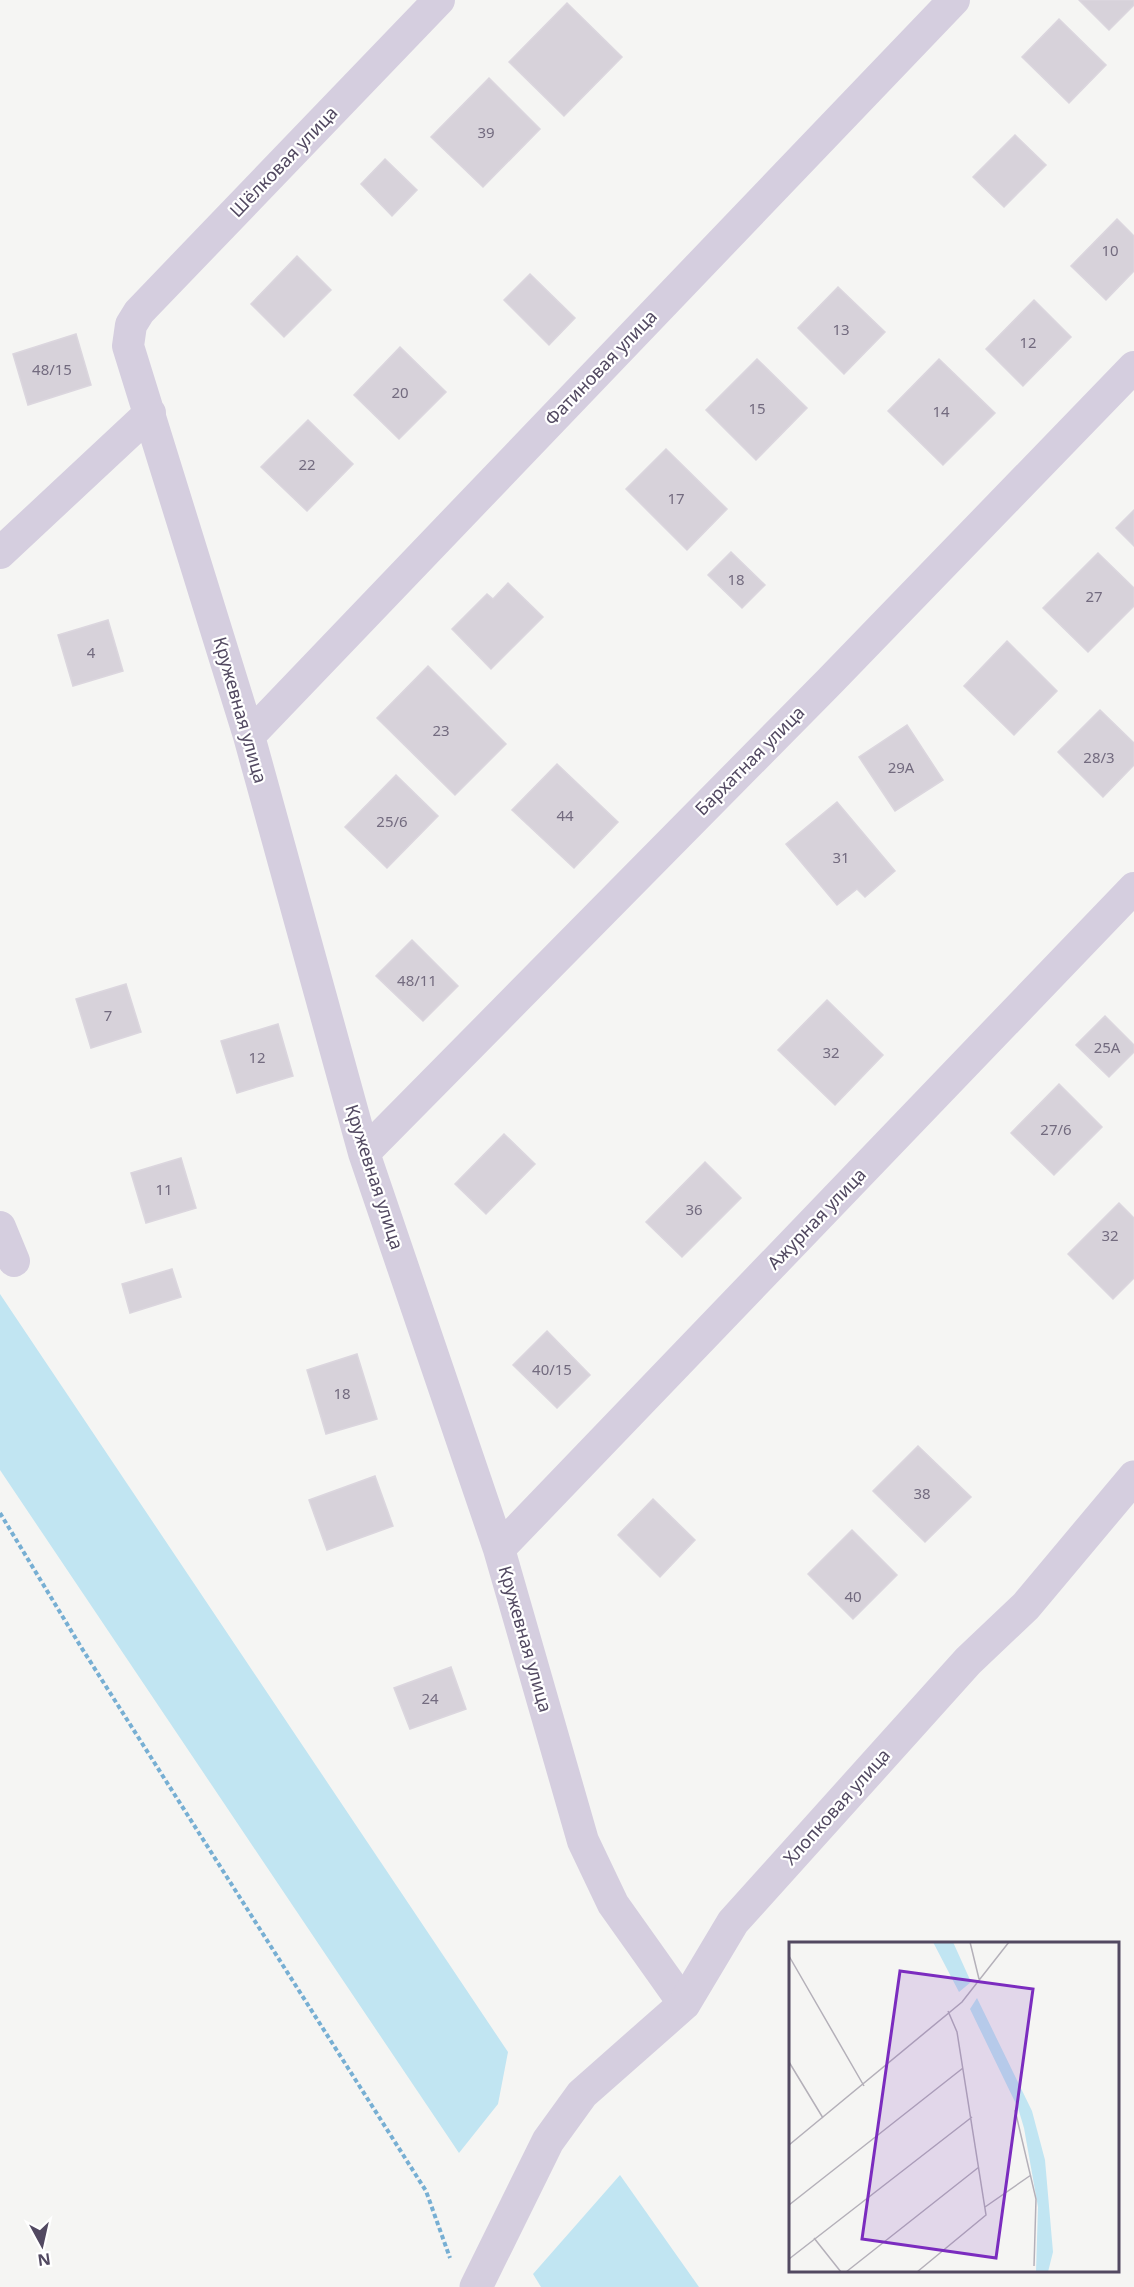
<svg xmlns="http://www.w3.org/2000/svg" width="1134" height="2287" viewBox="0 0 1134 2287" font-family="'Noto Sans',sans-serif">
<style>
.green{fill:#c1e5f2}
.building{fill:#d7d2da;stroke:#dbd6de;stroke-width:1.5}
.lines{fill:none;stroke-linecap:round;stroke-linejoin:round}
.path{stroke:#77afd3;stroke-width:4;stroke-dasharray:4.5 3;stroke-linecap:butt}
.minor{stroke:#d5cedf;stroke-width:32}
.tertiary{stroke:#d5cedf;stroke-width:33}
.labels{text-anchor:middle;stroke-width:4.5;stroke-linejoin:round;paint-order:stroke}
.number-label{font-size:15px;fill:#736b7f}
.street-label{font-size:18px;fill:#524961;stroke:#fff}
.inset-road{fill:none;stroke:#b4b0b9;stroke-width:1.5}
.view{fill:#7b2cbf;fill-opacity:0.15;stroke:#7b2cbf;stroke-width:3}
.inset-edge{fill:none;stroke:#524961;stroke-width:3}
</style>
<rect width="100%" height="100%" fill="#f5f5f3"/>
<path class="green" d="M0,1294L508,2052L498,2104L459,2153L0,1470Z
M620,2175L699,2287H541L533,2274Z"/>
<path class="building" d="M1079,0H1134V5L1109,30Z
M567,3L622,57L564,116L509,62Z
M1059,19L1106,65L1069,103L1022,57Z
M489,78L540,129L483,187L431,137Z
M1015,135L1046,165L1004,207L973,177Z
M385,159L417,190L392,216L361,184Z
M1117,219L1134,236V271L1106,300L1071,266Z
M297,256L331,290L284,337L251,304Z
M530,274L575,318L549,345L504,300Z
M838,287L885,332L844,374L798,328Z
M1034,300L1071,337L1023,386L986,349Z
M76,334L91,385L28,405L13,354Z
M400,347L446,392L399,439L354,395Z
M757,359L807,408L756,460L706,410Z
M939,359L995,413L943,465L888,411Z
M308,420L353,464L307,511L261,467Z
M666,449L727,509L687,550L626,489Z
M1134,510V546L1116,528Z
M731,552L765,585L742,608L708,575Z
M1098,553L1134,588V606L1088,652L1043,608Z
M508,583L543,617L491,669L452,629L487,594L493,599Z
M108,620L123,671L73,686L58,635Z
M1007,641L1057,691L1014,735L964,686Z
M428,666L506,744L455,795L377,718Z
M1100,710L1134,743V765L1103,797L1058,752Z
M907,725L943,780L895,811L859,757Z
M557,764L618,822L574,868L512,810Z
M396,775L438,816L387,868L345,827Z
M837,802L895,871L865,897L857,889L837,905L786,844Z
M412,940L458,986L423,1021L376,976Z
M126,984L141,1032L91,1048L76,999Z
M827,1000L883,1055L835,1105L778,1050Z
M1105,1016L1134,1045V1052L1109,1077L1076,1045Z
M278,1024L293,1076L237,1093L221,1041Z
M1059,1084L1102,1127L1054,1175L1011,1133Z
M504,1134L535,1164L486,1214L455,1184Z
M181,1158L196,1208L146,1223L131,1173Z
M705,1162L741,1198L682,1257L646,1222Z
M1119,1203L1134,1218V1278L1113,1299L1068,1254Z
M172,1269L181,1297L130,1313L122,1284Z
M547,1331L590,1375L557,1408L513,1365Z
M357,1354L377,1419L326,1434L307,1370Z
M918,1446L971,1497L925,1542L873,1491Z
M375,1476L393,1526L327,1550L309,1500Z
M653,1499L695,1540L660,1577L618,1535Z
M852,1530L897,1575L853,1619L808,1574Z
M451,1667L466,1709L410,1729L394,1688Z"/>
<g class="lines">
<path class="path" d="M0,1513L81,1647L426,2191L450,2258"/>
<path class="minor" d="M439,0L139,312L131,325L128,346L249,736L364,1153L499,1549L583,1841L613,1904L684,2004
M0,553L150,413
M249,736L954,0
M364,1153L830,681L1134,367
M0,1227L14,1261
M499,1549L1134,888"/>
<path class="tertiary" d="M476,2287L548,2141L582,2094L684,2004L733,1922L968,1661L1026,1606L1134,1477"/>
</g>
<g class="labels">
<g class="number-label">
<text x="486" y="138">39</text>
<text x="1110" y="256">10</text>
<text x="841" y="335">13</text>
<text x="1028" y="348">12</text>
<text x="52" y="375">48/15</text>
<text x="400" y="398">20</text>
<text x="757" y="414">15</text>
<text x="941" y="417">14</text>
<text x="307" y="470">22</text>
<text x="676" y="504">17</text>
<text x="736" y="585">18</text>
<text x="1094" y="602">27</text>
<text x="91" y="658">4</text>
<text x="441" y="736">23</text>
<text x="1099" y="763">28/3</text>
<text x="901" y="773">29А</text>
<text x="565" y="821">44</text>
<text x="392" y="827">25/6</text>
<text x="841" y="863">31</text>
<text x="417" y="986">48/11</text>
<text x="108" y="1021">7</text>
<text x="1107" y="1053">25А</text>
<text x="831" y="1058">32</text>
<text x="257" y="1063">12</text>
<text x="1056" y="1135">27/6</text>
<text x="164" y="1195">11</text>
<text x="694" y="1215">36</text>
<text x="1110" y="1241">32</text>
<text x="552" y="1375">40/15</text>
<text x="342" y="1399">18</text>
<text x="922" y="1499">38</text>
<text x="853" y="1602">40</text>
<text x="430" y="1704">24</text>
</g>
<g class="street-label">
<text transform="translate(284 162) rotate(-46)" y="6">Шёлковая улица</text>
<text transform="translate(601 368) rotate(-46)" y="6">Фатиновая улица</text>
<text transform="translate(240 710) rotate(74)" y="6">Кружевная улица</text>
<text transform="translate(750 761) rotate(-45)" y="6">Бархатная улица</text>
<text transform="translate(374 1177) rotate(72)" y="6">Кружевная улица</text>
<text transform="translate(817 1219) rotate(-46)" y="6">Ажурная улица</text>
<text transform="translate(525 1639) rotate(74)" y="6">Кружевная улица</text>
<text transform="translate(837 1807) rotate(-48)" y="6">Хлопковая улица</text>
</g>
</g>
<g transform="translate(789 1942)">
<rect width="330" height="330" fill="#f5f5f3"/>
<path d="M144,0H164L182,40L170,50ZM188,56L243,169L256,218L264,310L259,330H247L249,265L235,186L229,166L181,67Z" fill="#c1e5f2"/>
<path class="inset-road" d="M181,0L190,37M0,14L75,144M0,120L34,176M226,168L247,257L245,324M0,203L173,60L220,0M0,263L174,126M196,265L242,233M25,296L52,330M0,317L183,175M57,330L190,225M128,330L197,273L168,90L159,69"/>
<path class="view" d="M111,29L244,47L207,316L73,297Z"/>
<rect width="330" height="330" class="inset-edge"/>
</g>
<g transform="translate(42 2245) rotate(172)" stroke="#ffffff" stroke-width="4.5" paint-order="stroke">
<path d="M0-4.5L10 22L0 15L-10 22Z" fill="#524961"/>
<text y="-9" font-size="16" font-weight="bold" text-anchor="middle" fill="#524961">N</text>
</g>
</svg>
